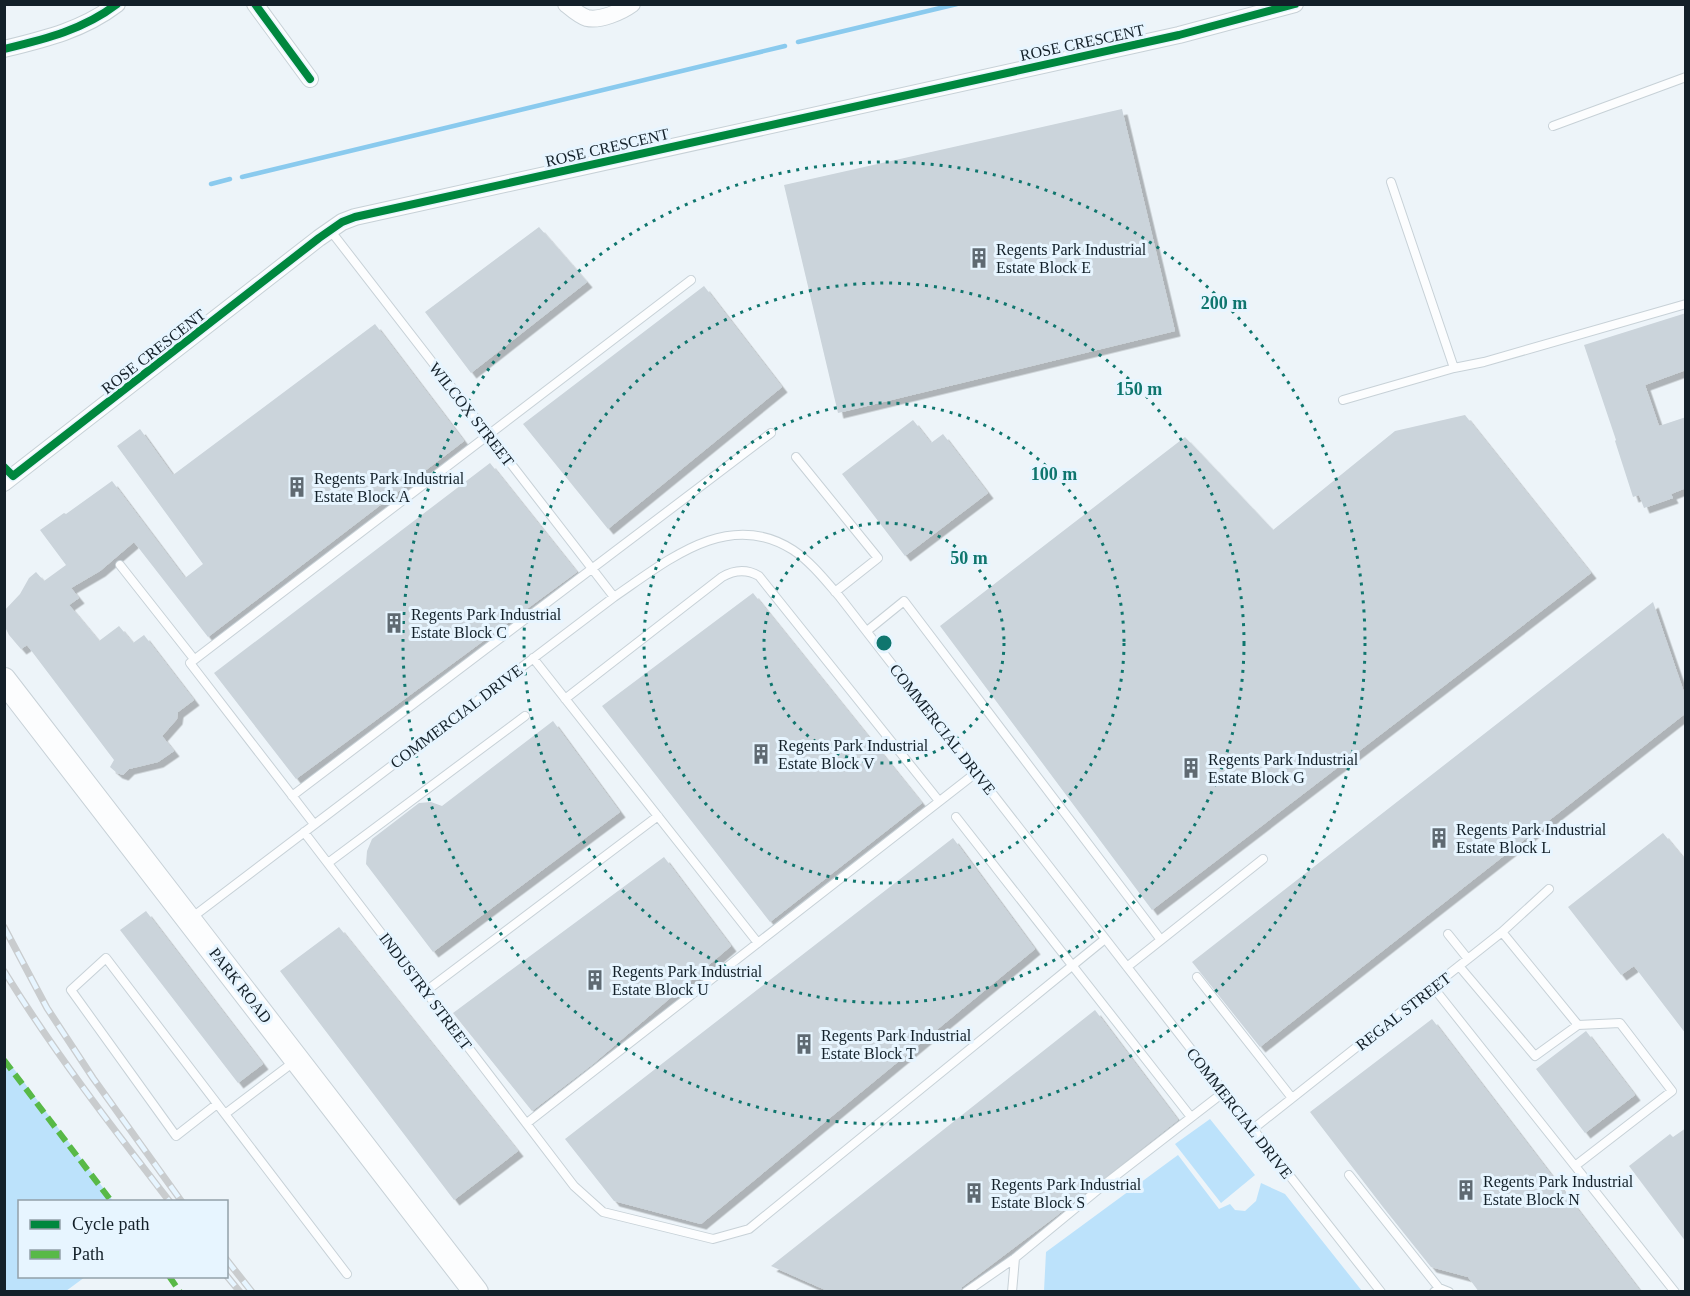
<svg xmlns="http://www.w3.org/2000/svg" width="1690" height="1296" viewBox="0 0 1690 1296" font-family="Georgia,serif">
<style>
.green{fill:#bce2fb}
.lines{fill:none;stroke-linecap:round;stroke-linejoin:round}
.stream{stroke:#8acaee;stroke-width:4.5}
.building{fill:#cbd4db;filter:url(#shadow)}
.service-casing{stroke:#c7d1d7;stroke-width:10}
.minor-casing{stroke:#c7d1d7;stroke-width:18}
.secondary-casing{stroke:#c7d1d7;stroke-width:26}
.service{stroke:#fcfdfe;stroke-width:8}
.minor{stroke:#fcfdfe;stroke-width:16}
.secondary{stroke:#fcfdfe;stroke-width:24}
.rail-casing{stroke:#c9ccce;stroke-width:7}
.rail{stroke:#e7f5ff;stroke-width:4.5;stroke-dasharray:14;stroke-linecap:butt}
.quiet{stroke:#58b947;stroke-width:6;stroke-dasharray:12 6;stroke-linecap:butt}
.cycleway-casing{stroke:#e7f5ff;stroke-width:11}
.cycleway{stroke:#00873e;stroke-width:8}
.ring{fill:none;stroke:#0f766e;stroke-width:3;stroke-dasharray:3 6}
.labels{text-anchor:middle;stroke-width:6;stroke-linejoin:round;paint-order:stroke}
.street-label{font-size:16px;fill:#132029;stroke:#e7f5ff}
.poi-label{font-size:16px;fill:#132029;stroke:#e7f5ff;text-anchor:start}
.centre{fill:#0f766e;stroke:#e7f5ff;stroke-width:3}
.ring-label{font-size:18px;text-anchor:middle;font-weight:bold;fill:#0f766e;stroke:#e7f5ff;stroke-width:6;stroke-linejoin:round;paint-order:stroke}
</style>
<defs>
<filter id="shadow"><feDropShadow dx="5.5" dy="5.5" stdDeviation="0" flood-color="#0004"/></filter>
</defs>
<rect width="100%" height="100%" fill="#edf4f9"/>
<path class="green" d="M5,1057L113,1201L20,1202V1276L85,1277L66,1291H5Z
M1210,1119L1255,1175L1221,1203L1175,1144Z
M1178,1155L1219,1209L1230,1204L1235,1210L1245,1211L1256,1201L1261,1183L1285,1194L1362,1291H1044L1046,1252Z"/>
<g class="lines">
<path class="stream" d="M798,42L957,4
M242,177L785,46
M211,184L230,179"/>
</g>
<path class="building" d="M1122,109L1175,331L838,413L784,185Z
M539,227L587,282L471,373L425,312Z
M704,286L782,387L608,529L523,424Z
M1686,313V370L1645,385L1659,426L1686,417V488L1671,494L1673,498L1644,508L1639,495L1633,497L1615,441L1616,440L1584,345Z
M375,324L464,441L208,637L134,542L100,571L71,588L79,598L69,605L99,641L119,626L133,643L144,635L194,700L178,712L177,719L162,736L174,751L158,762L129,769L123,775L117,773L110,767L114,760L27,645L21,649L9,635L4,625V611L20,594L29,578L36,572L44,581L66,565L40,530L64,513L66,514L112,481L185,578L203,564L117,446L140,429L173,475Z
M1465,415L1591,573L1152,910L940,626L1185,437L1273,530L1395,431Z
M913,420L931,443L943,434L988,493L905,556L842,474Z
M490,463L577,572L296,779L214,673Z
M753,593L922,803L770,922L602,706Z
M1653,602L1686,698V713L1260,1047L1192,962Z
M553,721L620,812L433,952L366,864L367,851L372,839L419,803L431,802L442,806Z
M1663,833L1686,861V1034L1634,966L1621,975L1568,907Z
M953,838L1035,949L701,1224L614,1201L565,1139Z
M664,857L731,946L593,1064L532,1111L453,1013Z
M146,911L263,1064L238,1083L120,930Z
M339,927L518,1151L454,1200L280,971Z
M1095,1010L1178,1120L1055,1217L962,1287L960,1292H830L771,1266Z
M1432,1019L1641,1292H1479L1468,1277L1431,1267L1383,1207L1310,1112Z
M1586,1031L1635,1095L1585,1133L1536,1069Z
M1686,1128V1242L1629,1166L1670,1134L1673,1137Z"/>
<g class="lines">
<g class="service-casing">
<path id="service" d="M1553,126L1686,77
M1391,182L1454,368L1484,362L1686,304
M330,230L614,597
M1343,400L1454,368
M796,457L878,558L835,592
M120,565L194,659
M867,631L904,601L1161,940
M533,658L758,943
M565,699L722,577C734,570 747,569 759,576L939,801
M292,796L771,433
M956,817L1191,1117
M314,824L190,663L691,280
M304,832L574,1186L603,1212L713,1239L749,1229L1105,939
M328,863L525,716
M190,919L614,597C667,561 728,508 793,550C811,562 825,580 839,596L1253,1129L1381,1292
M1448,934L1468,959
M1459,966L1535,1056L1578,1025L1502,932
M1127,967L1263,859
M1197,977L1292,1098
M1433,987L1675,1292
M426,991L658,816
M217,1104L176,1136L71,990L106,958L347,1274
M225,1114L295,1061
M527,1123L977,772
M1253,1129L1502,932L1549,889
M1575,1166L1672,1091L1620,1023L1578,1025
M1349,1175L1439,1288
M966,1292L1015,1258L1105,1184L1224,1092
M1012,1292L1015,1258
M1434,1292L1439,1288L1449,1292"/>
</g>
<g class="minor-casing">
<path id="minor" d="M255,4L310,79
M566,4C572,9 580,16 587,18C600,21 621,12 632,4
M4,49C45,39 83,30 117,4
M4,483L319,238L342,222L355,217L1179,35L1295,4"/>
</g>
<g class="secondary-casing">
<path id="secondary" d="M4,680L476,1292"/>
</g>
<use href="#service" class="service"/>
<use href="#minor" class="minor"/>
<use href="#secondary" class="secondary"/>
<g class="rail-casing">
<path id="rail" d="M4,927L47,1008L93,1078L182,1202
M4,971C54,1052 112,1127 170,1202
M226,1259L252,1292
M226,1275L240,1292"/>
</g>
<use href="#rail" class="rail"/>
<path class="quiet" d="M4,1060L112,1202
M169,1276L180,1292"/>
<g class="cycleway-casing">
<path id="cycleway" d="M255,4L310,79
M4,49C45,39 83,30 117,4
M4,467L13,476L319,238L342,222L355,217L1179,35L1295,4"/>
</g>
<use href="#cycleway" class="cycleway"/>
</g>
<g class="ring">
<circle cx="884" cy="643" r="120"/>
<circle cx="884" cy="643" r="240"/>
<circle cx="884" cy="643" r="360"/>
<circle cx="884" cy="643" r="481"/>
</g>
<defs>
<g id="building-bare" transform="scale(1.62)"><path d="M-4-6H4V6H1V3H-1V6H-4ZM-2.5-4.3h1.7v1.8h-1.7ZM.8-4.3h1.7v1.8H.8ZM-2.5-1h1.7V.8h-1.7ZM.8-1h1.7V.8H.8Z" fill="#5f6a72" stroke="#e7f5ff" stroke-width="2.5" paint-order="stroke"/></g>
</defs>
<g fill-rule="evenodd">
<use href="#building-bare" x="979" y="258"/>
<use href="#building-bare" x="297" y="487"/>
<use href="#building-bare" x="394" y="623"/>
<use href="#building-bare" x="761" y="754"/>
<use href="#building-bare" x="1191" y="768"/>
<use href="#building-bare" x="1439" y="838"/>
<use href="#building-bare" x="595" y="980"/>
<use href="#building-bare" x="804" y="1044"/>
<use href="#building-bare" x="1466" y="1190"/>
<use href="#building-bare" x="974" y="1193"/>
</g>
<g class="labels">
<g class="street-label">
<text transform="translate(1082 42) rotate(-12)" y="6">ROSE CRESCENT</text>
<text transform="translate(607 147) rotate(-13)" y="6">ROSE CRESCENT</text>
<text transform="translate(153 351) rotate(-38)" y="6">ROSE CRESCENT</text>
<text transform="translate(472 414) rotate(52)" y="6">WILCOX STREET</text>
<text transform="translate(456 716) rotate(-37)" y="6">COMMERCIAL DRIVE</text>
<text transform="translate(943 729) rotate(52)" y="6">COMMERCIAL DRIVE</text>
<text transform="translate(241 985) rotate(52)" y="6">PARK ROAD</text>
<text transform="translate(426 991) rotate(53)" y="6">INDUSTRY STREET</text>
<text transform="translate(1403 1011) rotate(-38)" y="6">REGAL STREET</text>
<text transform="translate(1240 1113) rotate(52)" y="6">COMMERCIAL DRIVE</text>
</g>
<g class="poi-label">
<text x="996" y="255">Regents Park Industrial<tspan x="996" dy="18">Estate Block E</tspan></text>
<text x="314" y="484">Regents Park Industrial<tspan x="314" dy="18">Estate Block A</tspan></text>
<text x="411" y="620">Regents Park Industrial<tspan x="411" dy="18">Estate Block C</tspan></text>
<text x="778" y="751">Regents Park Industrial<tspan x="778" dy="18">Estate Block V</tspan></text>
<text x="1208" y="765">Regents Park Industrial<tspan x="1208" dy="18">Estate Block G</tspan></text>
<text x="1456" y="835">Regents Park Industrial<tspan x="1456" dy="18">Estate Block L</tspan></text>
<text x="612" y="977">Regents Park Industrial<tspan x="612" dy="18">Estate Block U</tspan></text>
<text x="821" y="1041">Regents Park Industrial<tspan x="821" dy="18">Estate Block T</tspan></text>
<text x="1483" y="1187">Regents Park Industrial<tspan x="1483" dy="18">Estate Block N</tspan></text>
<text x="991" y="1190">Regents Park Industrial<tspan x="991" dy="18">Estate Block S</tspan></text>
</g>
</g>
<circle cx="884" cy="643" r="9" class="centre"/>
<g class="ring-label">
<text x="1224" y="309">200 m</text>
<text x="1139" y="395">150 m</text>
<text x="1054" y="480">100 m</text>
<text x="969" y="564">50 m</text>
</g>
<rect width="1690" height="1296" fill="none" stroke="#132029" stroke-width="12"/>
<rect x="18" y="1200" width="210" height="78" fill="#e7f5ff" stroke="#92a0a9" stroke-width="1.5"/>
<rect x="30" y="1220" width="30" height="9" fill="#00873e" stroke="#92a0a9" stroke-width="1.5"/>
<text x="72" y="1230" font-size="18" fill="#132029">Cycle path</text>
<rect x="30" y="1250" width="30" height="9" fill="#58b947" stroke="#92a0a9" stroke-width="1.5"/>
<text x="72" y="1260" font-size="18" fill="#132029">Path</text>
</svg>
